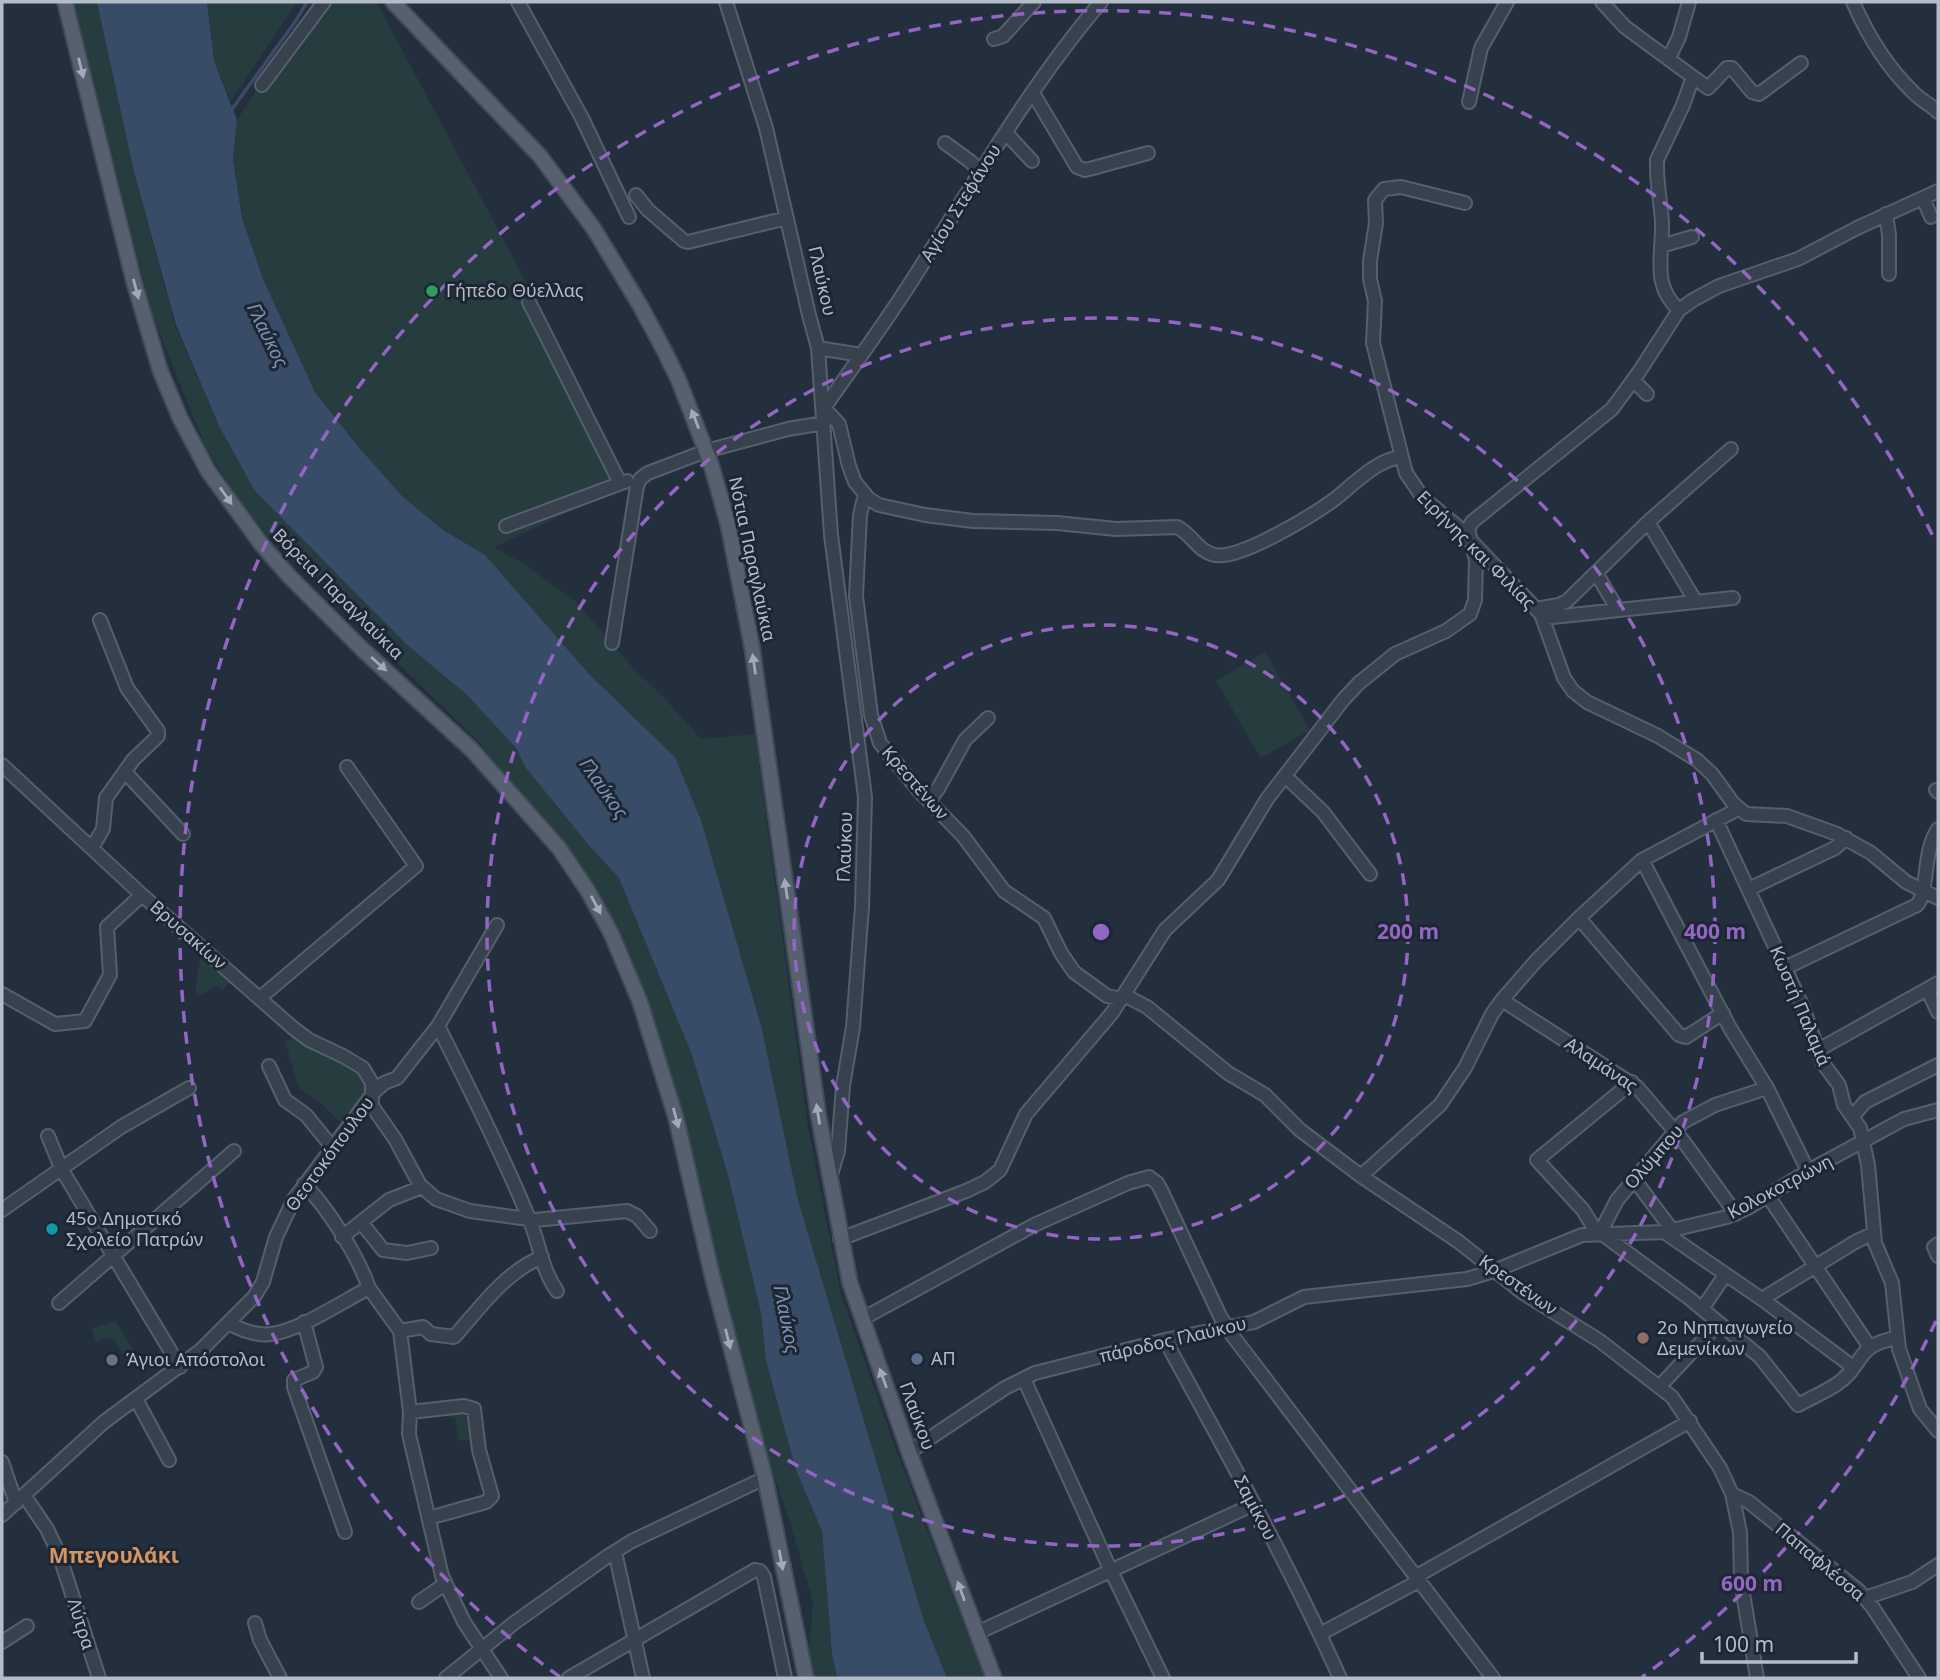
<svg xmlns="http://www.w3.org/2000/svg" width="1940" height="1680" viewBox="0 0 1940 1680" font-family="'Noto Sans',sans-serif">
<style>
.green{fill:#263c3f}
.water{fill:#394c67}
.lines{fill:none;stroke-linecap:round;stroke-linejoin:round}
.stream{stroke:#394c67;stroke-width:3.5}
.minor-casing{stroke:#565f6c;stroke-width:16}
.major-casing{stroke:#414a57;stroke-width:18}
.minor{stroke:#38414e;stroke-width:12}
.major{stroke:#56606e;stroke-width:14}
.oneway{fill:#a1aab7}
.ring{fill:none;stroke:#9266c3;stroke-width:3.5;stroke-dasharray:12 9}
.leisure-dot{fill:#2e9e5b;stroke:#1d2633;stroke-width:2.5}
.culture-dot{fill:#0f9aa8;stroke:#1d2633;stroke-width:2.5}
.education-dot{fill:#8d6e63;stroke:#1d2633;stroke-width:2.5}
.service-dot{fill:#5c6f8a;stroke:#1d2633;stroke-width:2.5}
.worship-dot{fill:#6b7280;stroke:#1d2633;stroke-width:2.5}
.labels{text-anchor:middle;stroke-width:6;stroke-linejoin:round;paint-order:stroke}
.street-label{font-size:18px;fill:#b4bcc9;stroke:#1d2633}
.poi-label{font-size:18px;fill:#b4bcc9;stroke:#1d2633;text-anchor:start}
.water-label{font-size:19px;font-style:italic;fill:#7c92b1;stroke:#1d2633}
.quarter-label{font-size:21px;font-weight:bold;fill:#d59563;stroke:#1d2633}
.centre{fill:#9266c3;stroke:#1d2633;stroke-width:3.5}
.ring-label{font-size:21px;text-anchor:middle;font-weight:bold;fill:#9266c3;stroke:#1d2633;stroke-width:6;stroke-linejoin:round;paint-order:stroke}
</style>
<rect width="100%" height="100%" fill="#242f3e"/>
<path class="green" d="M74,2H97L133,168L175,325L219,426L255,491L406,644L467,695L516,748L526,768L587,843L619,878L692,1055L728,1175L761,1313L766,1361L796,1470L822,1531L832,1653L837,1678H814L809,1656L813,1602L788,1516L759,1433L719,1281L688,1142L601,910L481,744L269,538L231,488L205,446L152,314Z
M207,2H297L231,101L214,61Z
M314,2H375L378,5L550,327L628,484L494,547L524,564L576,602L632,667L666,700L701,739L755,734L808,1128L841,1294L900,1461L985,1678H947L924,1621L798,1200L762,1029L701,820L675,757L590,675L485,555L443,530L402,496L356,444L315,392L263,279L242,218L233,160L237,120Z
M1265,652L1310,730L1261,758L1216,681Z
M201,953L231,981L222,990L216,985L201,996L195,990Z
M295,1037C318,1055 349,1056 366,1082L364,1094L340,1122L322,1104L299,1089L285,1041Z
M115,1321L140,1360L129,1366L114,1339L102,1338L97,1343L91,1329Z
M466,1413L470,1440L459,1441L455,1417L450,1418V1415Z"/>
<path class="water" d="M97,2H207L214,61L237,120L233,160L242,218L263,279L315,392L356,444L402,496L443,530L485,555L590,675L675,757L701,820L762,1029L798,1200L924,1621L947,1678H837L832,1653L822,1531L796,1470L766,1361L761,1313L728,1175L692,1055L619,878L587,843L526,768L516,748L467,695L406,644L255,491L219,426L176,325L133,168Z"/>
<g class="lines">
<path class="stream" d="M230,112L295,22L307,2"/>
<g class="minor-casing">
<path id="minor" d="M518,2L582,118L629,217
M726,2L766,128L809,315L818,348L831,535L865,797L862,907L853,1027L843,1086L838,1151L830,1178
M1101,2C1031,84 976,180 918,271C889,318 856,362 824,408L839,424L849,466L855,482L869,499L879,505L925,515L973,521L1057,523L1116,529L1177,527C1192,534 1197,551 1215,555C1240,560 1313,515 1335,499C1354,484 1377,459 1402,457
M1853,2C1867,34 1888,68 1913,92C1920,100 1930,104 1938,112
M994,39L1003,36L1034,2
M1669,58L1679,37L1689,2
M1693,77L1708,88L1727,68H1732L1752,92L1759,94L1801,63
M262,85L324,2
M1033,93L1077,167L1085,170L1093,168L1148,153
M1469,102L1481,48L1507,2
M1006,133L1032,161
M945,143L971,162L980,173
M636,195L648,210L684,241L688,242L787,218
M1923,198L1931,217
M1465,203L1401,187L1384,189L1375,200L1376,223L1370,261V279L1375,301L1373,343L1406,473L1423,498L1457,526L1541,614L1564,678L1573,691L1587,702L1658,736L1697,760L1712,774L1733,803L1746,814L1787,816L1837,834L1871,853L1906,882L1938,898
M1886,214L1889,235V274
M1661,246L1692,237
M529,302L620,483
M1679,310L1693,300L1719,286L1798,259L1857,228L1938,191
M818,348L861,355
M1633,380L1647,394
M865,494L860,515L856,596L871,715L880,743L919,791L963,836L1004,891L1044,918L1061,953L1074,972L1107,996L1122,999
M1648,522L1696,602
M506,526L627,481
M1596,573L1618,610
M1536,609L1559,605L1567,601L1648,522L1731,449
M1543,618L1733,598
M612,643L637,486L640,479L648,473L706,451L788,429L824,423
M2,765L142,895L293,1028L309,1040L343,1056L363,1068L372,1083V1106L395,1139L420,1185L436,1199L470,1211L535,1220L627,1211L637,1216L650,1231
M125,772L183,834
M1285,776L1323,812L1370,874
M1936,790L1938,792
M929,801L938,789L965,740L988,718
M1716,820L1803,1007L1822,1062L1839,1085L1844,1105L1860,1128L1868,1165L1875,1243L1892,1283L1899,1349L1920,1409L1938,1431
M92,848L103,829L106,798L133,760L158,736V731L127,688L100,620
M1642,860L1730,1028L1767,1088L1808,1171
M1749,889L1835,848L1846,838
M1579,918L1679,1035L1686,1037L1723,1013
M1785,968L1917,905C1929,892 1922,852 1938,829
M1927,989L1938,1012
M2,994L55,1024L85,1021L110,975L107,927L142,895
M1124,995L1147,1007L1228,1073L1265,1095L1300,1130L1361,1176L1459,1242L1523,1293L1600,1341L1672,1397L1720,1468L1732,1494L1740,1532L1741,1581L1757,1678
M261,997L416,866L347,767
M1502,1000L1637,1087L1684,1142L1736,1214
M438,1026C470,1089 501,1151 528,1216C539,1240 541,1269 557,1291
M1818,1050L1938,983
M269,1066L285,1100L306,1115L332,1147
M1632,1082L1537,1160L1583,1210L1594,1228L1689,1298L1760,1357L1798,1405C1811,1398 1825,1392 1837,1384C1865,1365 1854,1345 1897,1338
M1853,1116L1865,1102L1938,1065
M48,1136L62,1170L180,1367
M1361,1176L1440,1105L1465,1068L1492,1014L1502,1000L1536,961L1579,918L1642,860L1738,809
M1634,1179L1672,1230
M1768,1196L1869,1346
M2,1210L121,1127L189,1088
M361,1222L383,1250L407,1253L431,1248
M1664,1232L1766,1302L1853,1367
M1600,1233L1617,1200L1683,1122L1715,1105L1767,1088
M342,1237L389,1200L422,1187
M840,1239L966,1191L985,1182L1000,1170L1026,1114L1112,1013L1165,930L1218,880L1267,799L1343,700L1359,683L1395,654L1446,631L1470,614L1475,600L1476,560L1468,529L1472,522L1612,409L1639,372L1679,310C1651,285 1663,255 1662,222C1661,204 1657,186 1657,167V160L1683,105L1693,77L1625,27L1602,2
M1938,1244L1934,1247L1938,1256
M369,1288L400,1331L410,1412L409,1434L442,1576L464,1622L501,1678
M1762,1299L1855,1242L1874,1233
M59,1303L234,1151
M1702,1309L1725,1275
M862,1319L1034,1225L1128,1183L1149,1177L1157,1183L1161,1190L1220,1316L1232,1335L1493,1678
M304,1322L316,1367L313,1372L294,1380V1387L345,1532
M229,1323C240,1330 258,1336 271,1334C299,1331 343,1301 369,1288C358,1256 328,1208 304,1184
M400,1331L423,1327L431,1334L454,1337C480,1308 505,1272 542,1257
M1165,1340C1226,1452 1288,1562 1340,1678
M1024,1379L1111,1571L1163,1678
M1660,1386L1719,1323
M136,1399L169,1460
M410,1412L464,1406L474,1409L479,1450L492,1496L486,1502L429,1518
M909,1452L1005,1388L1035,1373L1165,1340L1254,1322L1304,1297L1467,1279L1494,1271L1582,1235L1664,1232L1727,1217L1748,1208L1808,1171L1904,1119L1938,1110
M2,1462L16,1503
M1732,1494L1749,1502L1859,1591L1873,1608L1919,1678
M24,1495L47,1529L59,1554L99,1678
M2,1515L104,1422L201,1350L254,1297L263,1282L276,1237L294,1199L374,1092L384,1083L397,1078L438,1026L497,925
M615,1552L643,1678
M1415,1577L1690,1421
M1865,1598L1912,1582L1938,1565
M419,1602L445,1584
M255,1623L260,1640L280,1678
M977,1633L1254,1504
M1320,1634L1419,1581
M2,1642L27,1626
M446,1678L514,1623L608,1556L632,1541L765,1478
M569,1678L755,1570L760,1571L764,1577L785,1678"/>
</g>
<g class="major-casing">
<path id="major" d="M65,2L134,282L160,370L180,418L208,471L262,545L289,576L363,650L472,750L559,848L588,891L611,933L640,1002L676,1118L713,1279L765,1478L806,1678
M393,2L540,156L594,229L641,307L665,352L679,381L711,464L728,524L752,647L818,1113L850,1283L909,1452L994,1678"/>
</g>
<use href="#minor" class="minor"/>
<use href="#major" class="major"/>
</g>
<defs><path id="oneway-solid" d="M-6-.8H1V-3.2L6.5 0L1 3.2V.8H-6Z" transform="scale(1.75)"/></defs>
<g class="oneway">
<use href="#oneway-solid" transform="translate(81 68) rotate(76)"/>
<use href="#oneway-solid" transform="translate(136 289) rotate(75)"/>
<use href="#oneway-solid" transform="translate(695 419) rotate(-111)"/>
<use href="#oneway-solid" transform="translate(226 496) rotate(55)"/>
<use href="#oneway-solid" transform="translate(379 664) rotate(42)"/>
<use href="#oneway-solid" transform="translate(754 664) rotate(-98)"/>
<use href="#oneway-solid" transform="translate(786 889) rotate(-98)"/>
<use href="#oneway-solid" transform="translate(596 905) rotate(62)"/>
<use href="#oneway-solid" transform="translate(818 1114) rotate(-99)"/>
<use href="#oneway-solid" transform="translate(676 1118) rotate(75)"/>
<use href="#oneway-solid" transform="translate(728 1339) rotate(76)"/>
<use href="#oneway-solid" transform="translate(883 1378) rotate(-110)"/>
<use href="#oneway-solid" transform="translate(781 1560) rotate(80)"/>
<use href="#oneway-solid" transform="translate(961 1591) rotate(-110)"/>
</g>
<g class="ring">
<circle cx="1101" cy="932" r="307"/>
<circle cx="1101" cy="932" r="614"/>
<path d="M1936 1321A921 921 0 0 1 1642 1677M560 1677A921 921 0 1 1 1936 543"/>
</g>
<circle class="leisure-dot" cx="432" cy="291" r="7"/>
<circle class="culture-dot" cx="52" cy="1229" r="7"/>
<circle class="education-dot" cx="1643" cy="1338" r="7"/>
<circle class="service-dot" cx="917" cy="1359" r="7"/>
<circle class="worship-dot" cx="112" cy="1360" r="7"/>
<g class="labels">
<g class="street-label">
<text transform="translate(961 203) rotate(-58)" y="6">Αγίου Στεφάνου</text>
<text transform="translate(822 281) rotate(77)" y="6">Γλαύκου</text>
<text transform="translate(1476 550) rotate(45)" y="6">Ειρήνης και Φιλίας</text>
<text transform="translate(752 559) rotate(78)" y="6">Νότια Παραγλαύκια</text>
<text transform="translate(338 594) rotate(45)" y="6">Βόρεια Παραγλαύκια</text>
<text transform="translate(915 783) rotate(49)" y="6">Κρεστένων</text>
<text transform="translate(845 847) rotate(-88)" y="6">Γλαύκου</text>
<text transform="translate(188 935) rotate(41)" y="6">Βρυσακίων</text>
<text transform="translate(1800 1006) rotate(67)" y="6">Κωστή Παλαμά</text>
<text transform="translate(1601 1065) rotate(34)" y="6">Αλαμάνας</text>
<text transform="translate(330 1154) rotate(-54)" y="6">Θεοτοκόπουλου</text>
<text transform="translate(1654 1157) rotate(-49)" y="6">Ολύμπου</text>
<text transform="translate(1780 1187) rotate(-28)" y="6">Κολοκοτρώνη</text>
<text transform="translate(1518 1285) rotate(35)" y="6">Κρεστένων</text>
<text transform="translate(1173 1340) rotate(-13)" y="6">πάροδος Γλαύκου</text>
<text transform="translate(917 1416) rotate(70)" y="6">Γλαύκου</text>
<text transform="translate(1255 1508) rotate(62)" y="6">Σαμίκου</text>
<text transform="translate(1820 1562) rotate(40)" y="6">Παπαφλέσσα</text>
<text transform="translate(81 1624) rotate(73)" y="6">Λύτρα</text>
</g>
<g class="poi-label">
<text x="446" y="297">Γήπεδο Θύελλας</text>
<text x="66" y="1225">45ο Δημοτικό<tspan x="66" dy="21">Σχολείο Πατρών</tspan></text>
<text x="1657" y="1334">2ο Νηπιαγωγείο<tspan x="1657" dy="21">Δεμενίκων</tspan></text>
<text x="931" y="1365">ΑΠ</text>
<text x="126" y="1366">Άγιοι Απόστολοι</text>
</g>
<g class="water-label">
<text transform="translate(268 335) rotate(64)" y="7">Γλαύκος</text>
<text transform="translate(604 788) rotate(55)" y="7">Γλαύκος</text>
<text transform="translate(787 1319) rotate(79)" y="7">Γλαύκος</text>
</g>
<g class="quarter-label">
<text x="114" y="1563">Μπεγουλάκι</text>
</g>
</g>
<circle cx="1101" cy="932" r="10" class="centre"/>
<g class="ring-label">
<text x="1408" y="939">200 m</text>
<text x="1715" y="939">400 m</text>
<text x="1752" y="1591">600 m</text>
</g>
<rect width="1940" height="1680" fill="none" stroke="#b4bcc9" stroke-width="7"/>
<path d="M1702 1652v10h154v-10" fill="none" stroke="#b4bcc9" stroke-width="3.5"/>
<text x="1713" y="1652" font-size="21" fill="#b4bcc9" stroke="#1d2633" stroke-width="5" paint-order="stroke">100 m</text>
</svg>
